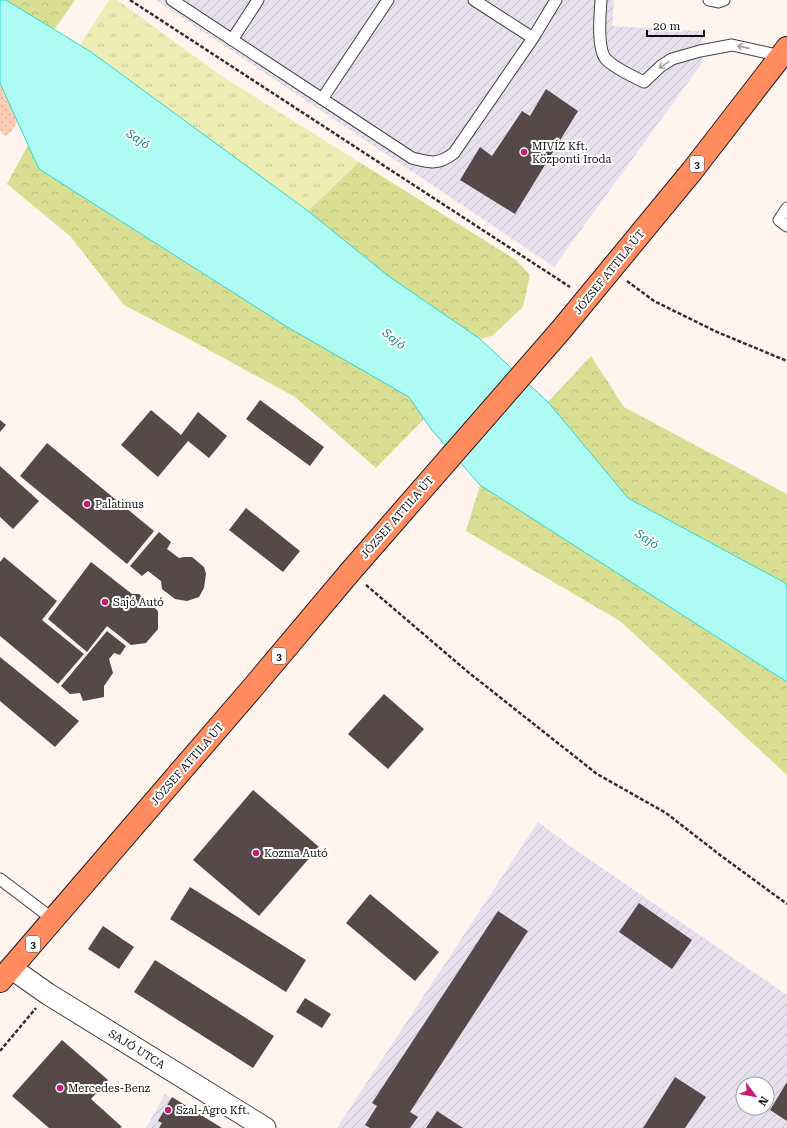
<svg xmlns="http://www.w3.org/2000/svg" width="787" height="1128" viewBox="0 0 787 1128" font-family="'Roboto Serif',serif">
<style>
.industrial{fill:url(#industrial-furrows);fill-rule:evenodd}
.grass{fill:url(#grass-tufts)}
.forest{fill:url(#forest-crowns)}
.sand{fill:url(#sand-dots)}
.water{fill:#aefbf3;stroke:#2fd8cb}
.building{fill:#57494a}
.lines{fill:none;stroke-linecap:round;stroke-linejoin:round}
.lane-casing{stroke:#414141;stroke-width:13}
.street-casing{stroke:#414141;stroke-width:23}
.primary-casing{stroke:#1f1f1f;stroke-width:24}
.path{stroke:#303030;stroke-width:2.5;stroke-dasharray:4 2;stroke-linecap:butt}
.lane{stroke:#fff;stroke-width:11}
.street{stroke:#fff;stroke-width:21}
.primary{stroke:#ff8b5e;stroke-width:22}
.oneway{stroke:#9f9f9f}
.poi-dot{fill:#c91a76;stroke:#fff;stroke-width:1.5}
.labels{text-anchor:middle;stroke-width:4;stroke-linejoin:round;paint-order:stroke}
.shield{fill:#fff;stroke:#565656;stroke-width:1}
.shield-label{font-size:10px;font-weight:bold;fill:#0e0e0e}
.poi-label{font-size:11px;fill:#0e0e0e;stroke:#fff;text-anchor:start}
.street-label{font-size:11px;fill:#0e0e0e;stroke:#fff}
.water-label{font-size:12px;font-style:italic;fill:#0d847e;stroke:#fff}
</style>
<defs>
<pattern id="industrial-furrows" width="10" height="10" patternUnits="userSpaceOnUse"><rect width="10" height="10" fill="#e6e1ed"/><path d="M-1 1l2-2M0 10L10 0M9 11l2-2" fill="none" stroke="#c4c0ca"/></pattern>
<pattern id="grass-tufts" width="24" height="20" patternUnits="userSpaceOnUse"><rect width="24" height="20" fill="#ededb4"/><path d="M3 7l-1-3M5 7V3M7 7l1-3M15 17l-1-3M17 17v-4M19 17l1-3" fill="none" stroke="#caca9a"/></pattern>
<pattern id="forest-crowns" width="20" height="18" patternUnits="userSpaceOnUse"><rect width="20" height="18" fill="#d9df92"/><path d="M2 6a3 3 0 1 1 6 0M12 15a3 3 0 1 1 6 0" fill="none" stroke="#b9be7d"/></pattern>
<pattern id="sand-dots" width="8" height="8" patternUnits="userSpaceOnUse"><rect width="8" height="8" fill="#ffccb6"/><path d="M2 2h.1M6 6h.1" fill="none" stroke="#d9ae9b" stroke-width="1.8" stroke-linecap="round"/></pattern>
</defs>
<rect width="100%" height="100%" fill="#fff4ee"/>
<path class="industrial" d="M156,0H614L612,26L703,31L702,63L554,267Z
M538,822L570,846L787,995V1128H337ZM743,1084H767V1108H743Z
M165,1094L208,1128H146Z"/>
<path class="grass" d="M109,0H117L223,77L359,162L308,211L91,52L80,45Z"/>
<path class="forest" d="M6,0H75L54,30Z
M28,145L39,169L289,328L410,397L424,419L376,468L295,397L189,339L124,305L70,236L7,184Z
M359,162L516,260L530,275L523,307L492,336L480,339L387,275L308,211Z
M591,356L624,407L787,494V584L628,498L548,402Z
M480,485L787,682V775L620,621L466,531Z"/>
<path class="sand" d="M0,83L18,122L10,133L5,136L0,131Z"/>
<path class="water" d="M0,0H6L91,52L308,211L387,275L480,339L548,402L628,498L787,584V682L480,485L431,429L409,397L289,328L39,169L0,83Z"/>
<path class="building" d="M546,89L578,111L515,214L460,180L480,147L492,156L522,111L530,116Z
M260,400L324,447L310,466L246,419Z
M151,410L181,435L198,412L227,436L209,458L188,441L158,477L121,445Z
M0,420L6,425L0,432Z
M47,443L154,531L127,564L20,476Z
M0,466L39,501L13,529L0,517Z
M246,508L300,551L283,572L229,530Z
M159,532L171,542L167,549L179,558L184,557H192L204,567L206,574L204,588L199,597L187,601L175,599L162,589L161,581L148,571L142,576L130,566Z
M4,557L57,601L42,620L84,654L58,684L0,636V562Z
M91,562L132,594H139L158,611V629L146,643L131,645L107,626L87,652L48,619Z
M107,631L126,646L120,655L114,653L109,659L113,673L104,686V697L83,701L80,693L70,694L61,686Z
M0,657L79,721L55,747L0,701Z
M384,694L424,729L388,769L348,734Z
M253,790L319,847L259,916L193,860Z
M190,887L306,960L286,992L170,919Z
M370,894L439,952L415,981L346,923Z
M639,903L692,940L672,969L619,932Z
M498,911L528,931L410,1112L418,1117L410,1128H370L365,1125L377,1106L372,1103Z
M103,926L134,947L119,969L88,949Z
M155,960L274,1036L253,1068L134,992Z
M305,998L331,1014L322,1028L296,1012Z
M62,1040L108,1080L91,1099L122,1127L120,1128H49L12,1096Z
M675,1077L706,1097L685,1128H643Z
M787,1082V1121L770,1110Z
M172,1097L222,1128H159L162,1123L158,1121Z
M437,1111L463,1128H426Z"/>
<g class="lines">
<g class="lane-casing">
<path id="lane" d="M172,0L412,158C431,163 438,165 454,153L533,38L556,0
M474,0L533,38
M601,0C600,15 597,46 605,58C612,67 634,77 644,82L661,66L672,59L700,51L732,45L781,56
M709,0L718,2L724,0
M232,40L258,0
M322,99L388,0
M787,208L779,220L787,226
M0,879L54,920"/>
</g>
<g class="street-casing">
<path id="street" d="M11,968L48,994L265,1128"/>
</g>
<g class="primary-casing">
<path id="primary" d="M0,981L255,685L350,572L561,330L692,171L787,48"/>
</g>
<path class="path" d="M130,0L570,287
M627,281L654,301L717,332L787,361
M366,585L468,672L597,774L666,813L720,855L787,904
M0,1051L36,1008"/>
<use href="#lane" class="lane"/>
<use href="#street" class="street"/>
<use href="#primary" class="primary"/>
</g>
<defs><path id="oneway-shaft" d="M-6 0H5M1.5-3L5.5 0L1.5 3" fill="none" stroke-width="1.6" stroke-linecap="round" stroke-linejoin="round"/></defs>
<g class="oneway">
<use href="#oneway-shaft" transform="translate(743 47) rotate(-167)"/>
<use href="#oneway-shaft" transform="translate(664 65) rotate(146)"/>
</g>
<g class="poi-dot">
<circle cx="524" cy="152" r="4"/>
<circle cx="87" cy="504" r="4"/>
<circle cx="105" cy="602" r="4"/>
<circle cx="256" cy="853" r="4"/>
<circle cx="60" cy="1088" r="4"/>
<circle cx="168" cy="1110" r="4"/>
</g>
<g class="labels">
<g class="shield">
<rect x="690" y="156" width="14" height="16" rx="3"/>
<rect x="272" y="648" width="14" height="16" rx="3"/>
<rect x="26" y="936" width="14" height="16" rx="3"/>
</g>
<g class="shield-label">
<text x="697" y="168">3</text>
<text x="279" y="660">3</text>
<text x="33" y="948">3</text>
</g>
<g class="poi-label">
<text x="532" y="150">MIVÍZ Kft.<tspan x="532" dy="13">Központi Iroda</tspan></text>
<text x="95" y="508">Palatinus</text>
<text x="113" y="606">Sajó Autó</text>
<text x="264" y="857">Kozma Autó</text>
<text x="68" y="1092">Mercedes-Benz</text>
<text x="176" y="1114">Szal-Agro Kft.</text>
</g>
<g class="street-label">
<text transform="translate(609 272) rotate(-51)" y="4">JÓZSEF ATTILA ÚT</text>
<text transform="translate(397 517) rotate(-49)" y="4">JÓZSEF ATTILA ÚT</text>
<text transform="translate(187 764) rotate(-49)" y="4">JÓZSEF ATTILA ÚT</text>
<text transform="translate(137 1049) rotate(32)" y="4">SAJÓ UTCA</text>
</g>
<g class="water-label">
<text transform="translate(138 139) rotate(34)" y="4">Sajó</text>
<text transform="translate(394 339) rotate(38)" y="4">Sajó</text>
<text transform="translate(647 539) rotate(33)" y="4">Sajó</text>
</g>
</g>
<g transform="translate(755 1096) rotate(122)"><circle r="19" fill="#ffffff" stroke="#9f9f9f"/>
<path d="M0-3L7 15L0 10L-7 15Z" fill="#c91a76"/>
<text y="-6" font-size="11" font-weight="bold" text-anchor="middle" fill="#0e0e0e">N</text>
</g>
<path d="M647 30v6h57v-6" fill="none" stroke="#0e0e0e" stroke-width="2"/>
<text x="653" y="30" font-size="12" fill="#0e0e0e" stroke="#ffffff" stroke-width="3" paint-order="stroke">20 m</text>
</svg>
